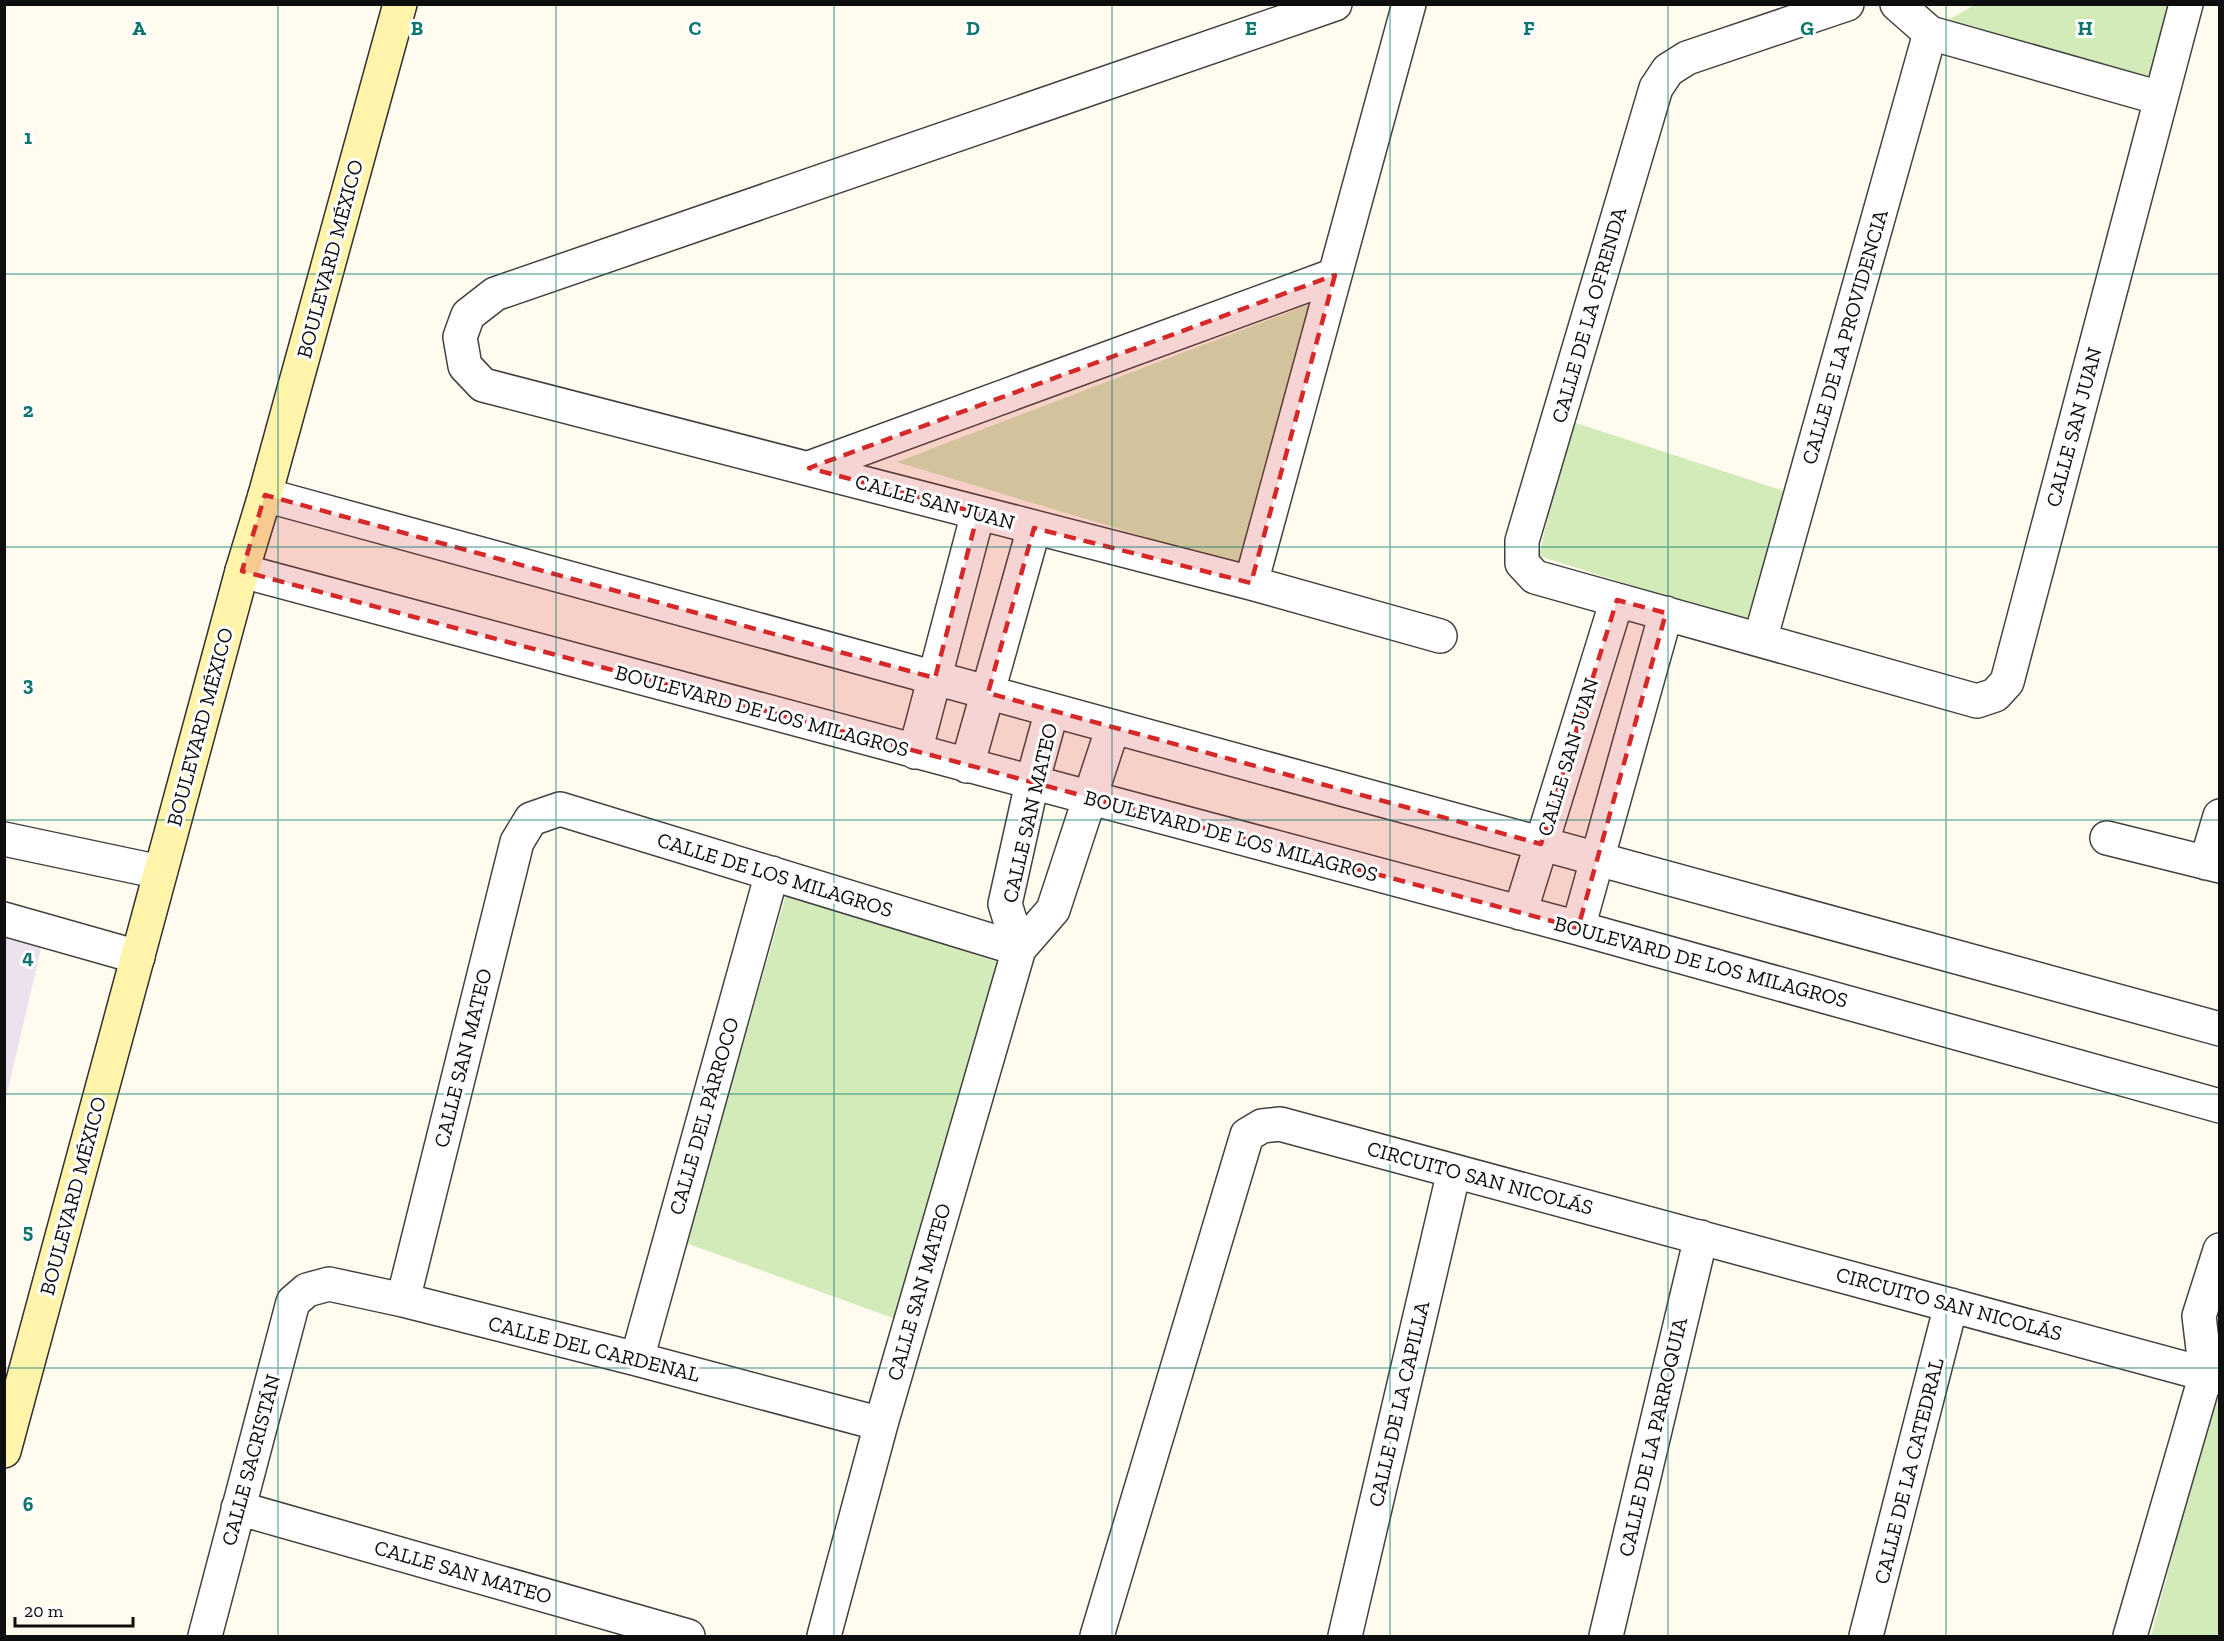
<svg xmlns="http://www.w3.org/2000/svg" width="2224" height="1641" viewBox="0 0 2224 1641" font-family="'Zilla Slab',serif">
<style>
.industrial{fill:#ebe2ed}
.green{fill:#d3eab9}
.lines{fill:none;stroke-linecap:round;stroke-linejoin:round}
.street-casing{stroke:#414141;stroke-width:36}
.secondary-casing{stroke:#303030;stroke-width:36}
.street{stroke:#fff;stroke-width:33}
.secondary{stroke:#fff4aa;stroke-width:33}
.marked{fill:#d62828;fill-opacity:0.2;stroke:#d62828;stroke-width:4.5;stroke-dasharray:12 8;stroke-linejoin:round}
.grid{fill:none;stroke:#0f766e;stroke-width:1.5;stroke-opacity:0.55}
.labels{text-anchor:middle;stroke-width:6;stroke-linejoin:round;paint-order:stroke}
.street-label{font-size:21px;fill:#0e0e0e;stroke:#fff}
.grid-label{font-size:20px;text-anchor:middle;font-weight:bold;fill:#0f766e;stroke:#fff;stroke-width:6;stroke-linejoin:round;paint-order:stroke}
</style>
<rect width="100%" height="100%" fill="#fffcef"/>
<path class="industrial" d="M5,904L49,915L5,1102Z"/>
<path class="green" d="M1975,5H2176L2154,85L1940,24Z
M1310,304L1238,565L897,462Z
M1570,421L1784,491L1749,623L1539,556Z
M787,891L997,962L901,1321L686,1243Z
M2215,1394L2219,1395V1636H2151Z"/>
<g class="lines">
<g class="street-casing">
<path id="street" d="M1335,4L495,294L468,315L460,337L465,366L483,385L1251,583L1440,636
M1847,4L1687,58L1668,70L1656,88L1522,541V563L1535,577L1977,701L1995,695L2007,682L2186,4
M1897,4L1930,33L2160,98
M809,468L1335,275
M265,495L2220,1029
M242,571L1578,928L2220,1106
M1251,583L1409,4
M1760,640L1930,33
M915,752L978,513
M967,766L1034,528
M2107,838L2220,866
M4,839L160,872
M2206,863L2220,816
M1520,913L1617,600
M4,919L138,957
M1578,928L1666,613
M1019,949L1005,904L1032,783L1052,710
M403,1300L517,842L531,819L560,809L1019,949
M637,1359L772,873
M238,1508L688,1636
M205,1636L293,1302L307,1290L329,1284L403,1300L637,1359L881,1424
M824,1636L881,1424L1019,949L1053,910L1113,727
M1097,1636L1247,1135L1262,1126L1280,1124L2220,1378
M1345,1636L1454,1171
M1606,1636L1701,1237
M1866,1636L1951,1305
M2130,1636L2206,1374L2199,1316L2220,1250"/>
</g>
<g class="secondary-casing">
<path id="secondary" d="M4,1451L242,571L265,495L400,4"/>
</g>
<use href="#street" class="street"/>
<use href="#secondary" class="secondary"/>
</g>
<path class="marked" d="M1335,275L1251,583L1034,528L988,693L1541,844L1617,600L1666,613L1578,928L242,571L265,495L935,678L978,513L809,468Z"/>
<path class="grid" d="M278,4V1636M556,4V1636M834,4V1636M1112,4V1636M1390,4V1636M1668,4V1636M1946,4V1636M4,274H2220M4,547H2220M4,820H2220M4,1094H2220M4,1368H2220"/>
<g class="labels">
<g class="street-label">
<text transform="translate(330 259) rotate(-75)" y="7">BOULEVARD MÉXICO</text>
<text transform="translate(1589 315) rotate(-74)" y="7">CALLE DE LA OFRENDA</text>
<text transform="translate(1845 337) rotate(-74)" y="7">CALLE DE LA PROVIDENCIA</text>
<text transform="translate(2074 427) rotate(-75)" y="7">CALLE SAN JUAN</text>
<text transform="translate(935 502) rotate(15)" y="7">CALLE SAN JUAN</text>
<text transform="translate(762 711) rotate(15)" y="7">BOULEVARD DE LOS MILAGROS</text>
<text transform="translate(200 727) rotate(-75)" y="7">BOULEVARD MÉXICO</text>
<text transform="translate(1568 757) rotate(-73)" y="7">CALLE SAN JUAN</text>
<text transform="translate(1030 813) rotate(-77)" y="7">CALLE SAN MATEO</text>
<text transform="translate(1231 836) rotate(15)" y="7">BOULEVARD DE LOS MILAGROS</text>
<text transform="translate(775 875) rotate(17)" y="7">CALLE DE LOS MILAGROS</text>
<text transform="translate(1701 962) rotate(15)" y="7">BOULEVARD DE LOS MILAGROS</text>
<text transform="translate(463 1058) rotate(-76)" y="7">CALLE SAN MATEO</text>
<text transform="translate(704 1116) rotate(-74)" y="7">CALLE DEL PÁRROCO</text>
<text transform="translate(1480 1178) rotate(15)" y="7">CIRCUITO SAN NICOLÁS</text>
<text transform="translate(73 1196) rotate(-75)" y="7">BOULEVARD MÉXICO</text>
<text transform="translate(919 1292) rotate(-74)" y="7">CALLE SAN MATEO</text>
<text transform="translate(1949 1304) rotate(15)" y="7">CIRCUITO SAN NICOLÁS</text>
<text transform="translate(594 1349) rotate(14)" y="7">CALLE DEL CARDENAL</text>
<text transform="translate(1399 1404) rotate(-77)" y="7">CALLE DE LA CAPILLA</text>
<text transform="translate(1653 1437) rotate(-77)" y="7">CALLE DE LA PARROQUIA</text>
<text transform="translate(251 1460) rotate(-75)" y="7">CALLE SACRISTÁN</text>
<text transform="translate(1909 1471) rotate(-76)" y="7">CALLE DE LA CATEDRAL</text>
<text transform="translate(463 1572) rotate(16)" y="7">CALLE SAN MATEO</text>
</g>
</g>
<g class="grid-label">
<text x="139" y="35">A</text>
<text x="417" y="35">B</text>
<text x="695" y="35">C</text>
<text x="973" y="35">D</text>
<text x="1251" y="35">E</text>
<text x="1529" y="35">F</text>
<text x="1807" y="35">G</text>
<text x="2085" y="35">H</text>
<text x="28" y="144">1</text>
<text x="28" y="417">2</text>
<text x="28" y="691">3</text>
<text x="28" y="964">4</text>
<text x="28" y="1238">5</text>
<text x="28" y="1511">6</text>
</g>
<rect width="2224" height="1641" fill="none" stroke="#0e0e0e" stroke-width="12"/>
<path d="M15 1617v9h118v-9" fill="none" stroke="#0e0e0e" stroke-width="3"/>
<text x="24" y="1617" font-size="18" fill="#0e0e0e" stroke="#ffffff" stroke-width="4.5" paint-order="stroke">20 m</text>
</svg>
